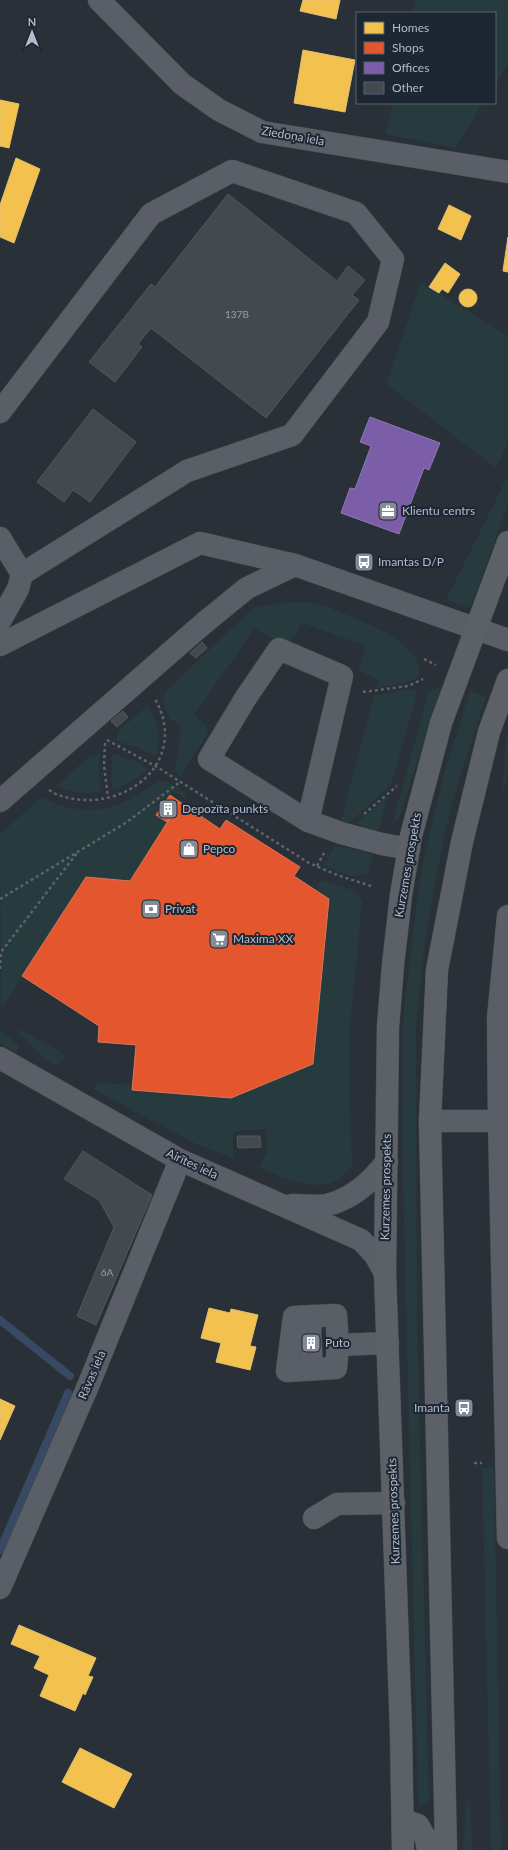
<svg xmlns="http://www.w3.org/2000/svg" width="508" height="1850" viewBox="0 0 508 1850" font-family="Lato,sans-serif">
<style>
.green{fill:#273a3e}
.homes{fill:#f2c14e;stroke:#dfc073}
.shops{fill:#e4572e;stroke:#d6755c}
.offices{fill:#7b5ea7;stroke:#8c7ab1}
.lines{fill:none;stroke-linecap:round;stroke-linejoin:round}
.stream{stroke:#384963;stroke-width:8}
.building{fill:#444950;stroke:#52575f}
.minor-casing{stroke:#484c53;stroke-width:23}
.major-casing{stroke:#484c55;stroke-width:23}
.path{stroke:#5d636a;stroke-width:2.5;stroke-dasharray:3 3;stroke-linecap:butt}
.minor{stroke:#5a5e66;stroke-width:22}
.major{stroke:#5c6168;stroke-width:22}
.labels{text-anchor:middle;stroke-width:4;stroke-linejoin:round;paint-order:stroke}
.number-label{font-size:10px;fill:#989fab}
.street-label{font-size:12px;fill:#b4bcc9;stroke:#1d2633}
.poi-label{font-size:12px;fill:#b4bcc9;stroke:#1d2633;text-anchor:start}
</style>
<rect width="100%" height="100%" fill="#2a3038"/>
<path class="green" d="M415,0H508V64L495,84V13H413Z
M393,103H483L455,148L386,134Z
M421,282L508,336V443L496,468L386,384Z
M508,475V504L471,606L466,607L446,600Z
M288,603C297,603 307,602 316,604C325,605 336,611 345,614C368,624 422,644 420,675L411,681L376,688L378,679L364,673L359,668L366,646L302,623C299,627 297,634 294,638C284,649 265,634 255,628L194,715L207,726L208,733L180,777L174,770C179,754 181,740 179,723L170,720L163,702L165,692L248,613L257,607Z
M438,687H441L399,819L392,825L428,694L431,690Z
M408,689L414,690L417,694L391,785L349,823L341,821L374,695L397,692Z
M470,691L486,697L457,786L445,831L426,933L416,1026L417,1318L429,1802L419,1804L418,1800L402,1140L403,1018L418,893L424,858L444,774Z
M148,705C158,723 163,738 155,757L139,748L116,741L119,731Z
M508,733V775L502,792L505,746Z
M112,753L137,762L148,769L139,777L113,791L111,777Z
M100,754L98,766L101,792C84,794 71,792 55,787L90,756Z
M161,781L169,782L187,794L185,798L172,791L157,815L167,822L130,881L86,877L1,1011L0,834L42,797C67,812 100,814 126,801C139,796 148,785 161,781Z
M387,798L378,831L355,824L384,799Z
M335,845L373,855L368,873C353,881 338,871 324,865Z
M321,880L356,891L362,902L350,1026L349,1078L352,1166C349,1170 345,1175 341,1178C317,1195 283,1177 259,1168L267,1152L266,1129L233,1131V1158L196,1144L93,1089L98,1083L132,1085L133,1090L231,1098L312,1064L329,899L315,889Z
M13,1026L60,1051L66,1059L54,1066L38,1053Z
M0,1029L19,1046L16,1053L0,1043Z
M482,1468H494L501,1850H491Z
M467,1798L471,1812L472,1850H463Z"/>
<path class="homes" d="M303,0H340L336,19L300,11Z
M303,50L355,60L345,112L294,103Z
M0,100L19,104L9,148L0,146Z
M16,158L40,169L14,243L0,237V205Z
M449,205L471,216L461,240L438,229Z
M508,237V272L503,271Z
M445,263L460,274L448,293L442,289L439,293L429,287Z
M459 298a9 9 0 1 1 18 0a9 9 0 1 1-18 0Z
M209,1308L230,1313L231,1309L258,1315L250,1346L256,1347L250,1370L216,1362L221,1343L201,1338Z
M0,1399L15,1406L0,1440Z
M19,1625L96,1658L88,1676L93,1677L85,1695L83,1693L75,1711L40,1696L49,1675L34,1668L40,1656L11,1644Z
M80,1748L132,1774L114,1808L62,1782Z"/>
<path class="shops" d="M170,795L180,802L167,822L156,815Z
M180,802L220,829L226,820L300,867L294,876L329,899L313,1064L231,1098L132,1090L136,1045L98,1042L99,1026L22,976L86,877L130,881Z"/>
<path class="offices" d="M370,417L440,443L429,470L424,468L399,534L341,513L350,488L355,489L371,446L360,442Z"/>
<g class="lines">
<path class="stream" d="M0,1320L70,1376
M0,1550L68,1393"/>
</g>
<path class="building" d="M228,194L337,281L348,266L365,280L352,295L359,300L266,418L151,328L138,344L142,347L115,382L89,362L151,284L155,287Z
M93,409L136,442L90,502L73,490L64,502L37,482Z
M202,642L207,648L196,658L190,653Z
M123,711L128,717L117,727L111,721Z
M237,1136H260L261,1147L238,1148Z
M83,1151L152,1195L96,1325L77,1316L114,1227L99,1200L64,1179Z"/>
<g class="lines">
<g class="minor-casing">
<path id="minor" d="M99,0L182,84L219,110L262,132L508,172
M0,412L151,214L232,171L356,213L393,259L378,322L292,435L187,471L22,574L18,589L0,621
M0,538L22,574
M0,645L200,543L295,565L508,640
M0,801L204,623L247,588L295,565
M308,821L342,676L279,649L245,699L209,759L308,821L341,833L382,844L409,849
M0,1058L180,1160L361,1240L375,1255L385,1273
M508,1120L499,1121L508,1538
M430,1121H499L498,1018L508,916
M292,1205C303,1205 316,1207 327,1205C352,1199 372,1181 387,1161
M312,1316L310,1331L312,1369
M338,1345L336,1368L287,1371L294,1317L336,1315L338,1345L388,1343
M314,1518L337,1504L394,1503
M0,1588L88,1386L180,1160"/>
</g>
<g class="major-casing">
<path id="major" d="M403,1820L418,1825L426,1839L428,1850
M403,1850L401,1733L385,1273L388,1027L393,965L401,895L411,836L441,723L508,542
M446,1850L430,1121L437,970L462,842L489,732L508,680"/>
</g>
<path class="path" d="M424,659L436,665
M363,692L408,686L423,679
M107,740L157,767L309,863L337,875L374,887
M105,743L104,765L108,798
M49,790C59,797 72,799 84,800C140,802 186,753 155,699
M364,814L397,786
M317,866L324,853
M0,899L127,822L180,782
M0,969L1,952L77,853
M474,1463H482"/>
<use href="#minor" class="minor"/>
<use href="#major" class="major"/>
</g>
<defs>
<g id="office-square" transform="scale(1)"><rect x="-9" y="-9" width="18" height="18" rx="4" fill="#848b96" stroke="#1d2633"/><path d="M-6-3h4V-5.5h4V-3h4V5H-6ZM-1-4.5V-3h2v-1.5ZM-6 0V1H6V0Z" fill="#fff"/></g>
<g id="bus-square" transform="scale(1)"><rect x="-9" y="-9" width="18" height="18" rx="4" fill="#848b96" stroke="#1d2633"/><path d="M-5-6H5V4H4V6H2V4H-2V6H-4V4H-5ZM-3.5-4V0h7V-4ZM-3.5 1.2v1.5H-2V1.2ZM2 1.2v1.5H3.5V1.2Z" fill="#fff"/></g>
<g id="building-square" transform="scale(1)"><rect x="-9" y="-9" width="18" height="18" rx="4" fill="#848b96" stroke="#1d2633"/><path d="M-4-6H4V6H1V3H-1V6H-4ZM-2.5-4.3h1.7v1.8h-1.7ZM.8-4.3h1.7v1.8H.8ZM-2.5-1h1.7V.8h-1.7ZM.8-1h1.7V.8H.8Z" fill="#fff"/></g>
<g id="shop-square" transform="scale(1)"><rect x="-9" y="-9" width="18" height="18" rx="4" fill="#848b96" stroke="#1d2633"/><path d="M-5-2.5h2.3a2.7 3.5 0 0 1 5.4 0H5L5.5 6h-11ZM-1.5-2.5h3a1.5 2.3 0 0 0-3 0Z" fill="#fff"/></g>
<g id="bank-square" transform="scale(1)"><rect x="-9" y="-9" width="18" height="18" rx="4" fill="#848b96" stroke="#1d2633"/><path d="M-6-4H6V4H-6ZM0-2.3a2.3 2.3 0 1 0 0 4.6a2.3 2.3 0 1 0 0-4.6Z" fill="#fff"/></g>
<g id="supermarket-square" transform="scale(1)"><rect x="-9" y="-9" width="18" height="18" rx="4" fill="#848b96" stroke="#1d2633"/><path d="M-6-5.5h2.5l.6 2H6L4.5 2H-2.5L-4.4-4H-6ZM-1.5 3.2a1.3 1.3 0 1 0 .1 0ZM3 3.2a1.3 1.3 0 1 0 .1 0Z" fill="#fff"/></g>
</defs>
<g fill-rule="evenodd">
<use href="#office-square" x="388" y="511"/>
<use href="#bus-square" x="364" y="562"/>
<use href="#building-square" x="168" y="809"/>
<use href="#shop-square" x="189" y="849"/>
<use href="#bank-square" x="151" y="909"/>
<use href="#supermarket-square" x="219" y="939"/>
<use href="#building-square" x="311" y="1343"/>
<use href="#bus-square" x="464" y="1408"/>
</g>
<g class="labels">
<g class="number-label">
<text x="237" y="318">137B</text>
<text x="107" y="1276">6A</text>
</g>
<g class="street-label">
<text transform="translate(293 136) rotate(10)" y="4">Ziedoņa iela</text>
<text transform="translate(408 865) rotate(-80)" y="4">Kurzemes prospekts</text>
<text transform="translate(192 1164) rotate(25)" y="4">Airītes iela</text>
<text transform="translate(386 1187) rotate(-89)" y="4">Kurzemes prospekts</text>
<text transform="translate(92 1375) rotate(-67)" y="4">Rāvas iela</text>
<text transform="translate(394 1511) rotate(-92)" y="4">Kurzemes prospekts</text>
</g>
<g class="poi-label">
<text x="402" y="515">Klientu centrs</text>
<text x="378" y="566">Imantas D/P</text>
<text x="182" y="813">Depozīta punkts</text>
<text x="203" y="853">Pepco</text>
<text x="165" y="913">Privat</text>
<text x="233" y="943">Maxima XX</text>
<text x="325" y="1347">Puto</text>
<text x="450" y="1412" text-anchor="end">Imanta</text>
</g>
</g>
<rect x="356" y="12" width="140" height="92" fill="#1d2633" stroke="#59626f"/>
<rect x="364" y="22" width="20" height="12" fill="#f2c14e" stroke="#59626f"/>
<text x="392" y="32" font-size="12" fill="#b4bcc9">Homes</text>
<rect x="364" y="42" width="20" height="12" fill="#e4572e" stroke="#59626f"/>
<text x="392" y="52" font-size="12" fill="#b4bcc9">Shops</text>
<rect x="364" y="62" width="20" height="12" fill="#7b5ea7" stroke="#59626f"/>
<text x="392" y="72" font-size="12" fill="#b4bcc9">Offices</text>
<rect x="364" y="82" width="20" height="12" fill="#444950" stroke="#59626f"/>
<text x="392" y="92" font-size="12" fill="#b4bcc9">Other</text>
<g transform="translate(32 32)" stroke="#1d2633" stroke-width="3" paint-order="stroke">
<path d="M0-3L7 15L0 10L-7 15Z" fill="#b4bcc9"/>
<text y="-6" font-size="11" font-weight="bold" text-anchor="middle" fill="#b4bcc9">N</text>
</g>
</svg>
